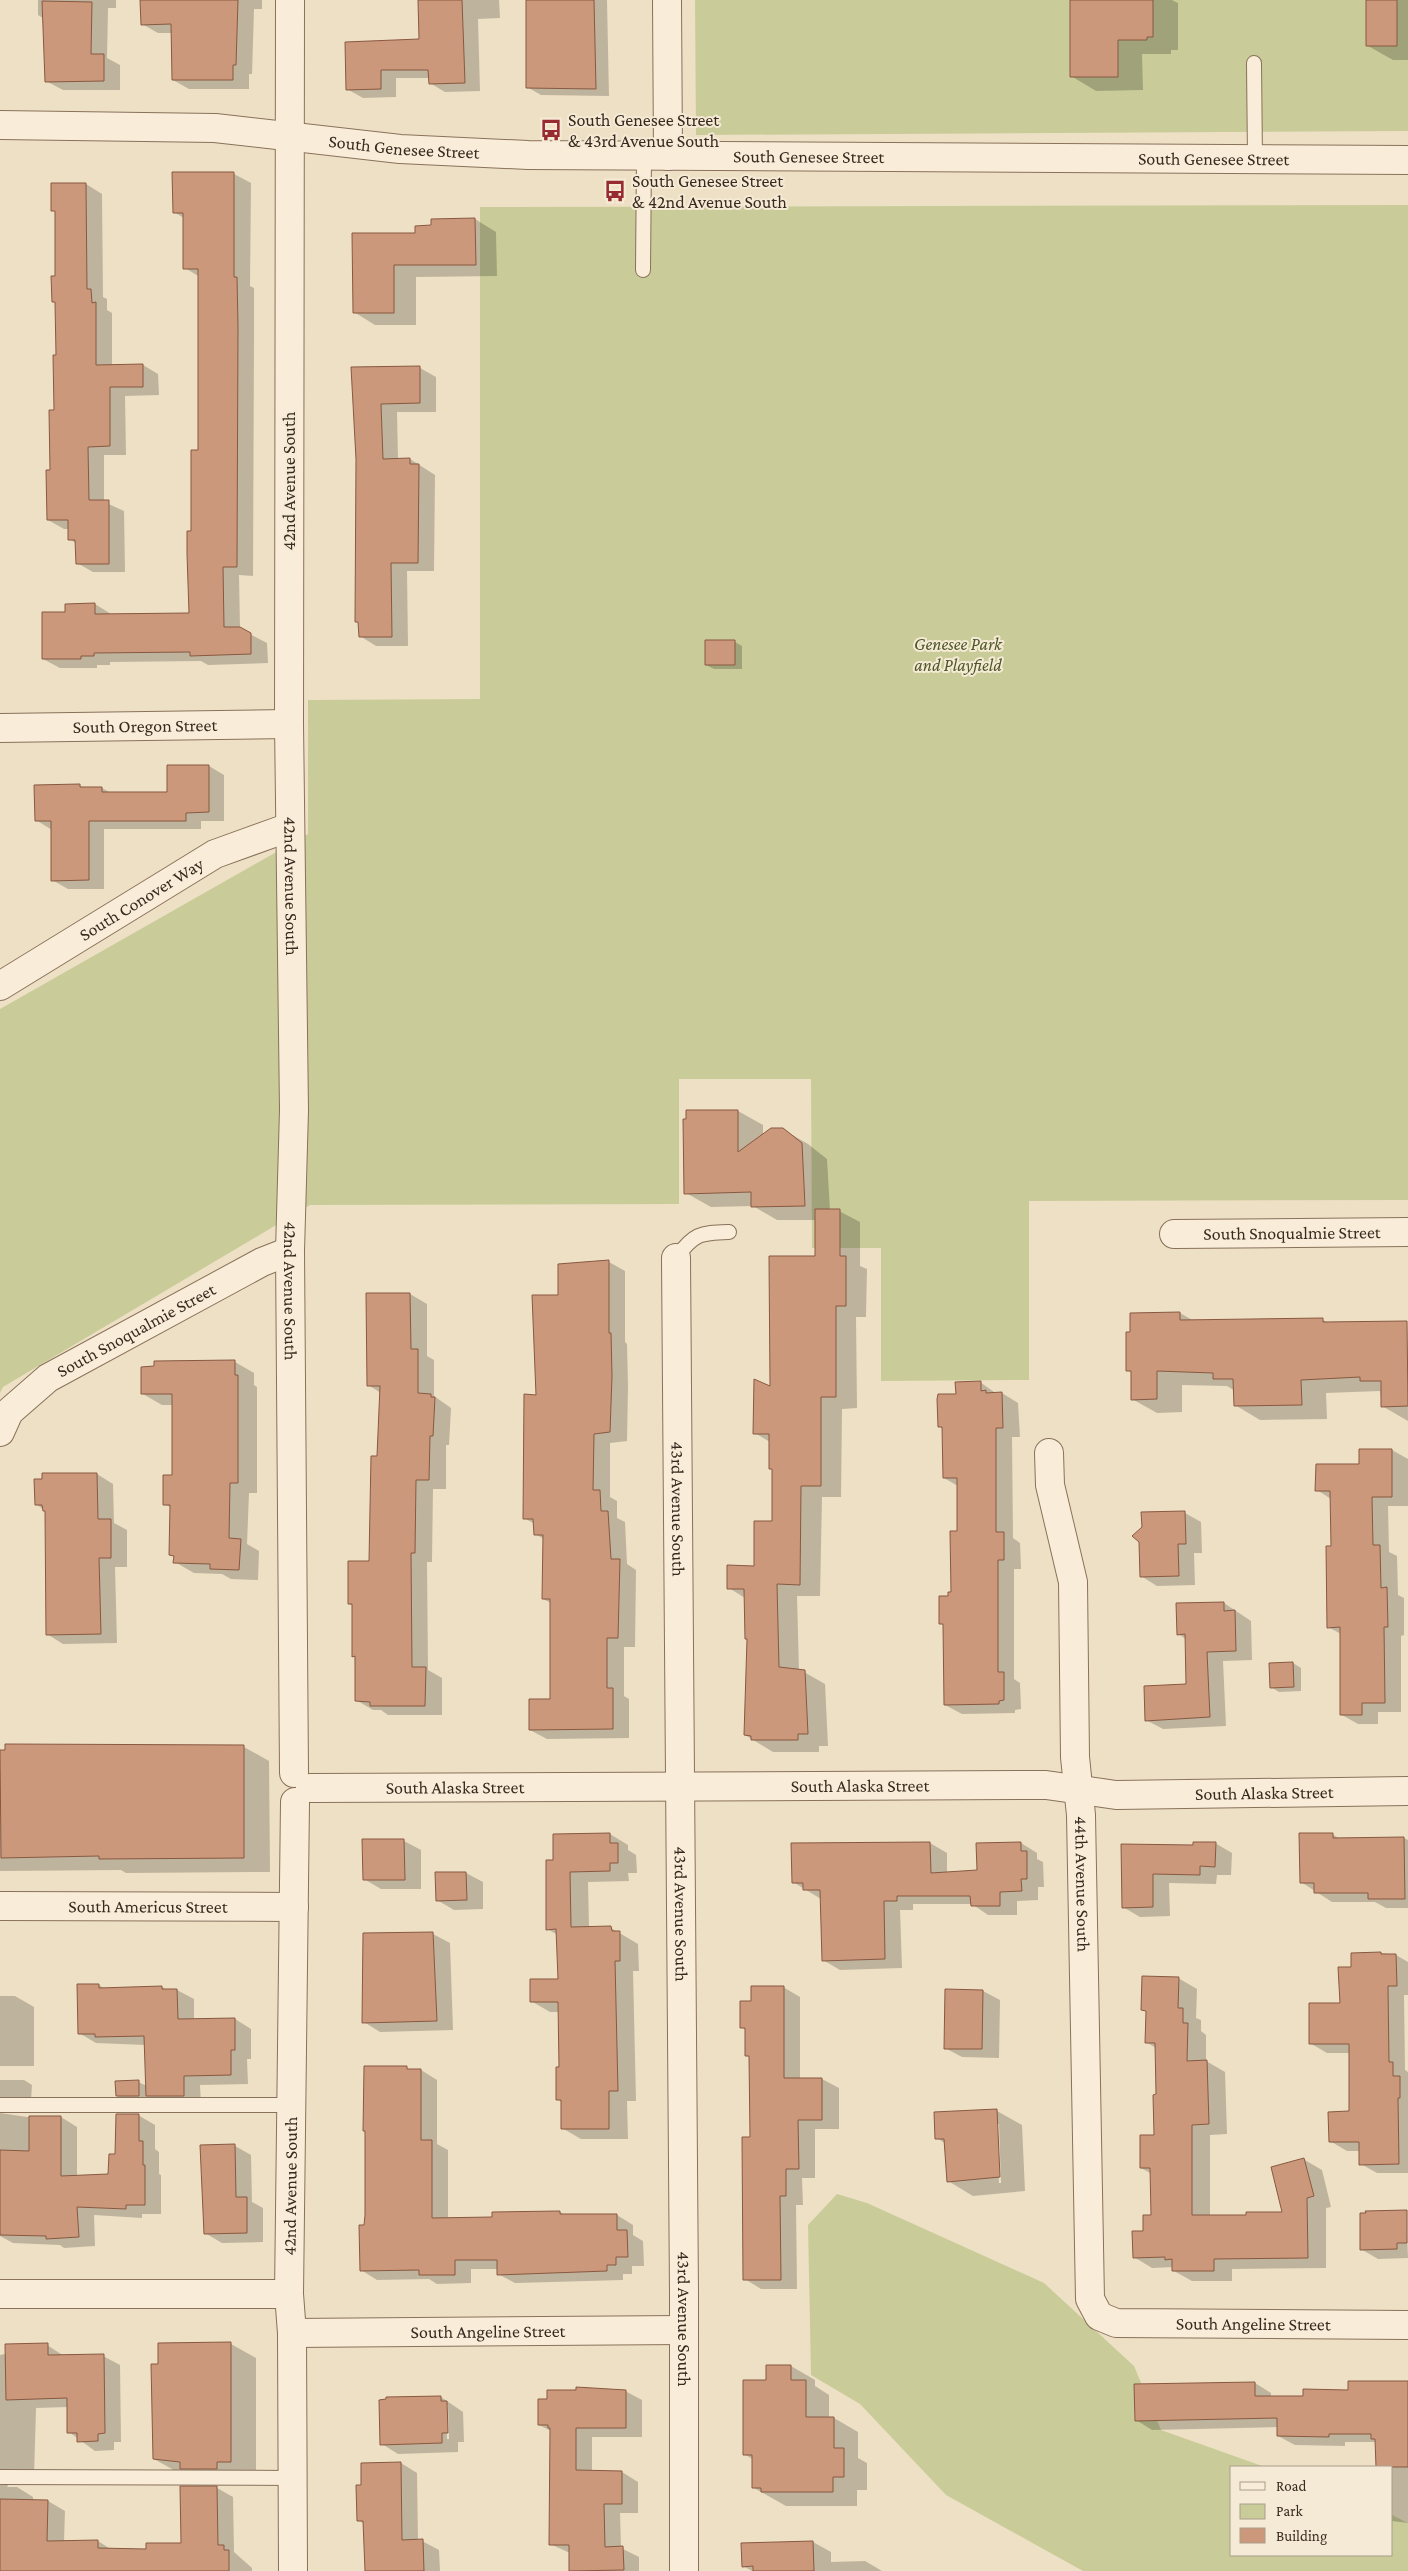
<svg xmlns="http://www.w3.org/2000/svg" width="1408" height="2571" viewBox="0 0 1408 2571" font-family="'Crimson Pro',serif">
<style>
.green{fill:#c9cc99}
.shadow{fill:#0003;fill-rule:evenodd}
.building{fill:#cc987b;stroke:#885941}
.lines{fill:none;stroke-linecap:round;stroke-linejoin:round}
.service-casing{stroke:#89715b;stroke-width:16}
.minor-casing{stroke:#89715b;stroke-width:30}
.tertiary-casing{stroke:#89715b;stroke-width:30}
.service{stroke:#f9edd9;stroke-width:14}
.minor{stroke:#f9edd9;stroke-width:28}
.tertiary{stroke:#f9edd9;stroke-width:28}
.labels{text-anchor:middle;stroke-width:4;stroke-linejoin:round;paint-order:stroke}
.poi-label{font-size:18px;fill:#392a1f;stroke:#f5ead5;text-anchor:start}
.street-label{font-size:18px;fill:#392a1f;stroke:#f5ead5}
.park-label{font-size:18px;font-style:italic;fill:#4c5626;stroke:#f5ead5}
</style>
<rect width="100%" height="100%" fill="#eee0c5"/>
<path class="green" d="M695,0H1408V131L696,135Z
M1408,205V1200L1029,1201V1380L881,1381V1248H812L811,1079H679V1204L310,1205L3,1387L0,1393V1009L308,834V700L480,699V207Z
M837,2194L867,2203L1044,2283L1134,2366L1161,2430L1265,2467H1232V2555H1392V2515L1408,2523V2571H1083L946,2495L860,2404L811,2375L808,2225Z"/>
<path class="shadow" d="M38,0H116V8H108L107,58L120,65V90H63L46,81V34L43,32V18L38,15Z
M141,0H262V9H254L252,74H249V89H189L173,80L172,33H158L142,24Z
M419,0H499L500,18L478,19L480,91L445,92L430,83V78H396V97L363,98L347,89L420,41Z
M527,0H607L609,96L541,95L527,87Z
M1071,0H1172L1178,3V50H1171V54H1142L1143,90L1096,91L1071,76Z
M1367,0H1408V60H1393L1368,46Z
M174,174H234L251,183L250,286L254,288V336L253,576L239,575L240,629L267,643L268,663L208,665L201,661L110,662V665H97V668H60L43,659L66,613L95,604L111,614H190L192,533L200,452V277L185,268L184,218L174,212Z
M52,184H86L102,194L103,297L107,299V310L112,313V366L143,365L158,374L159,395L125,396L126,455H104V502L124,511L125,572H93L77,563L76,543L69,539V529H64L48,520L57,356V303L53,301L56,277V212L52,210Z
M475,219L496,232L497,276L416,277V325H375L354,312L416,234Z
M420,368L436,377V412H397L398,460L410,459L435,475L434,571H407L408,646H376L360,636V623L356,621L357,459L353,369Z
M735,642L742,646V669H714L706,665Z
M209,766L224,775V821H201V829H104V889H68L52,880V830L36,820L79,785L85,789L102,788L111,793H168Z
M738,1111L763,1125V1136L782,1129L808,1144L827,1159L830,1210L839,1211L860,1222V1266L867,1269L866,1317H856L857,1408L842,1409L841,1497H822L820,1596H797L799,1671L804,1672L825,1684L828,1746H819V1752H773L745,1735L748,1639L745,1598L729,1588L755,1567L774,1522V1470L770,1468V1442L755,1433L817,1257V1220H777L753,1206L711,1207L686,1193Z
M609,1262L625,1271V1342L627,1344L628,1386L627,1441L610,1443V1497L617,1501V1518L625,1522L627,1564L636,1570L635,1647H624V1696L629,1699V1738L547,1739L530,1730L551,1700V1603L543,1599L544,1539L535,1534V1524L524,1518L537,1396L560,1296Z
M410,1294L427,1304V1356L434,1360V1396L451,1408L449,1445H446V1489H433L432,1562H427L428,1670L442,1678V1715H388L381,1710H373L356,1700L353,1606L349,1604L370,1562L381,1393L368,1385Z
M1180,1313L1194,1321L1323,1320L1329,1323L1407,1322L1408,1421L1382,1406L1380,1391L1326,1393L1327,1419L1260,1420L1235,1405V1391L1227,1386L1182,1385V1412L1157,1413L1132,1399L1133,1373L1127,1370Z
M235,1362L254,1373V1385L257,1387V1493H249L247,1544L259,1551L258,1580L231,1579L222,1574L194,1573L175,1562V1557L170,1554L172,1508L164,1504L173,1476V1405H162L143,1394Z
M980,1382L997,1394L1002,1393L1018,1403L1020,1437H1012L1013,1538L1020,1543L1021,1569H1014V1679L1020,1683L1021,1709L1015,1710V1713L962,1714L945,1705L944,1625L941,1623L952,1594L959,1532L958,1486L944,1478L943,1429L939,1426L957,1395Z
M1392,1450L1408,1459V1506H1388L1389,1552L1397,1556L1398,1595L1404,1598V1635L1401,1636V1712H1378V1724H1358L1342,1715L1341,1634L1328,1627L1332,1548L1331,1499L1317,1490Z
M97,1474L113,1484L114,1523L127,1530V1567H115L117,1643L63,1644L47,1634V1512L36,1504Z
M1185,1513L1201,1522L1202,1553H1194L1195,1585L1157,1586L1141,1576Z
M1224,1603L1251,1621L1252,1660L1223,1661L1226,1726L1163,1729L1146,1720L1187,1685L1186,1639L1178,1634Z
M1293,1663L1301,1668V1691L1279,1692L1271,1687Z
M244,1747L269,1761L270,1872L126,1873L121,1870L0,1871V1772Z
M610,1834L628,1845V1850L636,1855L637,1873H628L629,1881L588,1882L589,1928H611L638,1944L639,1971H633L636,2101H627L628,2139H581L562,2128V2102L557,2099L561,2069L560,2012H550L531,2001L559,1981L558,1935L547,1929L554,1861Z
M1332,1834L1340,1839L1404,1838L1408,1840V1908H1386L1375,1902H1332L1301,1882Z
M364,1841H404L421,1850V1889H381L364,1879Z
M930,1843L947,1853V1873L978,1871L1021,1843L1037,1853V1859L1043,1862L1044,1887H1038V1900L1017,1901V1915H988L972,1904H913V1910H900L902,1968L840,1970L823,1960L821,1899L793,1882Z
M1215,1843L1232,1853L1231,1875H1217L1216,1884L1169,1883L1170,1916L1140,1917L1123,1907L1122,1845L1194,1846Z
M437,1873H466L483,1882V1909L454,1910L437,1900Z
M433,1934L450,1943L453,2030L380,2032L364,2022L365,1935Z
M1381,1953L1396,1955L1408,1962V1995H1404L1405,2070L1408,2072V2173H1377L1361,2164L1360,2151H1347L1330,2141L1351,2112V2053H1327L1310,2043L1341,2004L1352,1968V1954Z
M1178,1978L1197,1989L1196,2018L1201,2020V2031L1206,2035V2061L1225,2072L1227,2134L1210,2135V2216H1247L1284,2213L1303,2159L1322,2170L1331,2207L1326,2208V2268L1232,2269V2281H1192L1174,2271V2267L1152,2268L1134,2257L1152,2216V2174L1141,2168L1156,2136L1158,2095L1156,2048L1146,2042L1147,2012L1143,2010Z
M99,1985L105,1989L162,1987L167,1990H177L194,1999V2020L235,2019L251,2029V2059H247L248,2084L200,2085L201,2105H134L117,2096L138,2082L147,2086L146,2045L96,2043L79,2033Z
M783,1987L800,1997V2079H822L839,2088V2129H815V2178H802L803,2205H796L797,2289H761L745,2279L751,2139L750,2057L746,2055V2030L741,2027L753,2002Z
M946,1990L983,1991L1000,2000L999,2058L962,2057L945,2048Z
M0,1996H15L34,2007V2066H0Z
M406,2068L411,2070H421L437,2080V2144L448,2150V2219H493L560,2212L565,2215H617L633,2225V2235L643,2241L644,2266H632V2274H623V2280L515,2283L498,2274V2269H471V2283L437,2284L429,2279L377,2280L361,2270L365,2227L366,2132L364,2131Z
M0,2080H24L32,2085L31,2100L0,2099Z
M997,2111L1022,2125L1025,2191L973,2196L948,2181L946,2144L937,2138ZM996,2124H999L1001,2183H999Z
M0,2113L27,2117H61L77,2127V2176L110,2175L116,2155L138,2115L155,2125V2149L159,2152V2174L161,2175V2214H142V2218L94,2215L95,2246L64,2248L60,2245L13,2243L0,2236Z
M235,2146L251,2155L252,2202L263,2208V2242L222,2243L205,2233Z
M1406,2211L1408,2258L1378,2259L1361,2249Z
M231,2344L256,2358V2476L179,2473L154,2459L159,2366Z
M47,2345L64,2356H103L120,2365L121,2442H114V2450L95,2451L69,2432L68,2407L36,2408L34,2477L13,2478L7,2487H17L33,2497V2501H48L65,2511L64,2542L98,2541L112,2550H148L183,2544L217,2488L233,2497L234,2552L252,2568V2571H0V2355Z
M791,2366L815,2380V2386L829,2395V2418H834L858,2432V2458L867,2463V2490H857V2506H786L754,2488V2460L744,2454L767,2381Z
M1408,2382V2523L1392,2521V2467H1377L1376,2442H1345V2446L1295,2445L1278,2436V2427L1152,2430L1136,2420L1255,2383L1271,2393V2397H1304Z
M599,2389L625,2391L642,2400V2437H592V2472H622L638,2482V2513H620L621,2548L639,2557V2571H571L570,2553L550,2544L551,2431L539,2425L548,2400V2391Z
M441,2397L463,2412L464,2442H458V2452L398,2454L382,2444ZM446,2405H448L449,2439H447Z
M401,2463L417,2473L418,2541H422L439,2550L440,2571H366L365,2524L358,2520L362,2486Z
M813,2542L831,2552V2562L865,2561L882,2571H752L743,2566L742,2545Z"/>
<path class="building" d="M140,0H238L236,65H233V80H172L171,24L141,25Z
M418,0H462L465,83L429,84L428,70H381V89L346,90L345,42L419,39Z
M526,0H594L596,89L526,88Z
M1070,0H1153V37H1147V40H1118V77H1070Z
M1366,0H1397V46H1366Z
M42,1L92,2L91,54H104V81L45,82Z
M172,172H234V277H237L238,326L237,567H223L224,627H240L251,633V654L190,656V652L94,653V656H81V659H42V612H65V604L95,603V614L189,613L187,554V531H191V450H198V269H183V213H173Z
M51,183H86L87,289H91L92,303L96,302V365L143,364V387H110V446L88,447L89,500H109V564H76L75,540H68V520H47L46,470H50L49,410H54L53,355H56L55,302H52L51,276H55V211H51Z
M475,218L476,265H394V313H353L352,233H415V226L431,225V219Z
M420,366V403L381,404L383,459L410,458V464H419L418,563H391L392,637H359L358,622H355L356,459L351,367Z
M705,640H735V665H705Z
M167,765H209V812L186,813V821H89V880L51,881V821H35L34,785L80,784V787H102V792H167Z
M686,1110H738V1152L771,1128H783L802,1143L805,1206L751,1207V1192L684,1194L683,1119H686Z
M815,1209H840V1256H846V1306H836V1397H821V1486H801L800,1585L777,1584L779,1667L805,1670L808,1734H798V1740H751V1736L744,1735L747,1639H745L744,1589H727V1565L754,1566V1521H772V1469H769V1434H753L754,1379L770,1386L769,1256H815Z
M609,1260V1333H611L612,1376L610,1432L594,1434L593,1490H600L601,1511H608L611,1559H620L618,1638H607V1688H613V1729L529,1730V1699H550V1599H542L543,1535H534L533,1519H523L524,1394L536,1395L532,1295H558V1264Z
M366,1293H410L411,1349H418V1393L431,1394V1397H435L433,1436H430L429,1480H416L415,1553H411L412,1667H426L425,1706H370V1702L355,1701V1656L352,1657V1604H348V1561H369L371,1456H377L380,1386H367Z
M1180,1312V1320L1323,1318V1322L1407,1321L1408,1406L1381,1407V1381H1360V1377L1301,1380L1302,1405L1234,1406L1233,1379H1213V1373L1157,1371V1399L1131,1400V1371H1126V1332H1130V1313Z
M235,1360V1375H238V1483H230L229,1538L241,1539L239,1570L210,1569V1564L173,1563L174,1556L169,1555L170,1505H163V1475H172V1394H141V1367L154,1366V1361Z
M981,1381V1391L986,1390V1393L1002,1392L1003,1428H996V1532H1004V1560H998V1672H1004V1700L999,1701V1704L944,1705L943,1624H939V1596H948V1592H951L950,1531H957V1478H943L942,1427H938L937,1399L938,1394H956L955,1382Z
M1359,1449H1392V1497H1372L1373,1545H1380L1381,1588L1387,1587L1388,1627H1384L1385,1703H1362V1715H1340V1627L1327,1628L1326,1546H1331L1330,1491H1315L1316,1464H1359Z
M42,1473H97L98,1519H111V1558H99L101,1634L46,1635L45,1511H43L42,1505H35L34,1479H42Z
M1185,1511L1186,1544H1178L1179,1576L1140,1577L1139,1542L1132,1536L1142,1527L1141,1512Z
M1224,1602V1611L1235,1610L1236,1651L1207,1652L1210,1717L1145,1721L1144,1686L1186,1684L1185,1634L1177,1635L1176,1603Z
M1293,1662L1294,1687L1270,1688L1269,1663Z
M5,1744L244,1745V1858L99,1859V1856L1,1858L0,1750H5Z
M610,1833V1843H618V1863H610V1871L570,1872L571,1927L611,1926L612,1931H620V1961H615L618,2091H609V2129H561V2100H556V2067H559L558,2002H530V1979H558L556,1929L546,1930V1860H553V1834Z
M1299,1833H1333V1838L1404,1837L1405,1899H1368V1893H1314V1883H1300Z
M362,1839H404L405,1880H363Z
M930,1842L931,1873L977,1870L976,1843L1021,1842V1851H1027V1879H1021L1022,1891L1000,1892V1906H971L970,1896H897V1901H884L885,1959L822,1961L820,1890H803V1883H792L791,1843Z
M1193,1842H1216L1215,1867L1200,1866V1875L1153,1874V1907L1122,1908L1121,1844L1193,1845Z
M435,1872H466L467,1900L436,1901Z
M433,1932L437,2021L362,2023L363,1933Z
M1381,1952V1954H1396L1397,1986H1388L1389,2062H1393V2076H1400V2098H1398L1399,2164L1359,2165V2142H1329L1328,2112L1349,2111V2044H1309V2003H1340L1338,1967H1351V1953Z
M1142,1976L1179,1977L1178,2008H1183V2023H1188L1187,2061L1207,2060L1209,2124L1192,2125V2215H1246V2212H1282L1271,2167L1304,2158L1314,2196L1307,2198L1308,2258L1214,2259V2271H1172V2259L1165,2260V2257L1133,2258L1132,2231H1143V2215H1151L1150,2168H1140V2135H1154L1153,2095L1156,2094L1155,2043H1145L1146,2011L1141,2010Z
M77,1984H99V1988L162,1986V1989H177L178,2019L235,2018V2050H231V2075L184,2076V2096H146L144,2036L95,2037V2034H78Z
M751,1986H784V2078H822V2120H798L799,2169H786V2196H780L781,2280H743L742,2137H750L749,2056H745V2028H740V2001H751Z
M945,1989L983,1990L982,2049H944Z
M364,2066H407V2069H421V2140H432V2218L492,2217V2212L560,2211V2214H617V2230H627L628,2257H616V2265H607V2271L497,2275V2260H455V2275H419V2270L360,2271L359,2225H364L365,2215V2131H363Z
M139,2080V2096H116L115,2081Z
M997,2109L1000,2177L947,2182L944,2139H935L934,2112Z
M116,2114H139V2141H143V2165H145V2205H126V2209L77,2207L79,2237L46,2239V2236L0,2235V2150L29,2151V2116H61V2176L108,2174L109,2154H115Z
M235,2144L236,2197H247V2233L204,2234L200,2145Z
M1407,2210V2243H1397V2249L1360,2250V2213H1366L1365,2211Z
M231,2342V2462H217V2469H180V2462L153,2459L151,2364H158V2343Z
M48,2343V2355L104,2354L105,2433L98,2434V2441L77,2442V2433H67V2398L6,2400L5,2344Z
M766,2365H791V2380H806V2417H834V2448H844V2477H833V2492H761V2488H752V2455H743V2380H766Z
M1348,2381H1408V2467H1376L1375,2439H1371V2434H1329V2437L1277,2436V2418L1135,2421L1134,2384L1255,2382V2396H1303V2389L1348,2390Z
M576,2387L626,2390V2428H576V2470L622,2471V2504H604L605,2547L623,2546L624,2570L569,2571V2545H549L550,2428H548V2425H538V2399H547V2390H576Z
M441,2396V2401H447L448,2433H442V2443L380,2445L379,2400L386,2399V2397Z
M401,2462L402,2540L423,2539L424,2571H365L363,2521H357L356,2485H361V2463Z
M180,2486H217L218,2545H224V2550H229V2571H0V2499L48,2500L47,2541L98,2540V2548L146,2549V2543H181Z
M813,2541L814,2571H753V2566L742,2567L741,2543Z"/>
<g class="lines">
<g class="service-casing">
<path id="service" d="M1254,63L1255,160
M643,270L644,156
M676,1258C694,1233 700,1233 729,1232
M0,2105H291
M0,2477L293,2478"/>
</g>
<g class="minor-casing">
<g id="minor">
<path id="s1" d="M290,0L289,724L294,1110L290,1251L294,1773"/>
<path d="M667,0L668,156"/>
<path id="s2" d="M0,728L289,724"/>
<path id="s3" d="M0,986L215,854L290,827"/>
<path id="s4" d="M1174,1234L1408,1232"/>
<path id="s5" d="M676,1258L684,2294V2571"/>
<path id="s6" d="M0,1432L9,1412L48,1378L262,1262L290,1251"/>
<path id="s7" d="M1049,1453L1050,1485L1073,1582L1075,1757L1081,1815L1090,2299L1099,2316L1116,2323L1408,2325"/>
<path id="s8" d="M310,1788L1046,1785L1116,1795L1408,1791"/>
<path id="s9" d="M0,1906L294,1907"/>
<path d="M0,2294H289"/>
<path id="s10" d="M292,2333L684,2330"/>
<path id="s11" d="M293,2571L292,2333L289,2294L295,1802"/>
</g>
</g>
<g class="tertiary-casing">
<g id="tertiary">
<path id="s12" d="M0,125L215,128L400,149L528,155L1408,160"/>
</g>
</g>
<use href="#service" class="service"/>
<use href="#minor" class="minor"/>
<use href="#tertiary" class="tertiary"/>
</g>
<defs>
<g id="bus-bare" transform="scale(1.725)"><path d="M-5-6H5V4H4V6H2V4H-2V6H-4V4H-5ZM-3.5-4V0h7V-4ZM-3.5 1.2v1.5H-2V1.2ZM2 1.2v1.5H3.5V1.2Z" fill="#982b32" stroke="#f5ead5" stroke-width="2.5" paint-order="stroke"/></g>
</defs>
<g fill-rule="evenodd">
<use href="#bus-bare" x="551" y="130"/>
<use href="#bus-bare" x="615" y="191"/>
</g>
<g class="labels">
<g class="poi-label">
<text x="568" y="126">South Genesee Street<tspan x="568" dy="21">&amp; 43rd Avenue South</tspan></text>
<text x="632" y="187">South Genesee Street<tspan x="632" dy="21">&amp; 42nd Avenue South</tspan></text>
</g>
<g class="street-label">
<text dy="6" stroke="none"><textPath href="#s12" startOffset="405">South Genesee Street</textPath></text>
<text dy="6" stroke="none"><textPath href="#s12" startOffset="810">South Genesee Street</textPath></text>
<text dy="6" stroke="none"><textPath href="#s12" startOffset="1215">South Genesee Street</textPath></text>
<text transform="translate(289 481) rotate(-90)" y="6">42nd Avenue South</text>
<text dy="6" stroke="none"><textPath href="#s2" startOffset="145">South Oregon Street</textPath></text>
<text dy="6" stroke="none"><textPath href="#s1" startOffset="886">42nd Avenue South</textPath></text>
<text dy="6" stroke="none"><textPath href="#s3" startOffset="166">South Conover Way</textPath></text>
<text dy="6" stroke="none"><textPath href="#s4" startOffset="118">South Snoqualmie Street</textPath></text>
<text dy="6" stroke="none"><textPath href="#s1" startOffset="1291">42nd Avenue South</textPath></text>
<text dy="6" stroke="none"><textPath href="#s6" startOffset="174">South Snoqualmie Street</textPath></text>
<text dy="6" stroke="none"><textPath href="#s5" startOffset="251">43rd Avenue South</textPath></text>
<text dy="6" stroke="none"><textPath href="#s8" startOffset="550">South Alaska Street</textPath></text>
<text dy="6" stroke="none"><textPath href="#s8" startOffset="145">South Alaska Street</textPath></text>
<text dy="6" stroke="none"><textPath href="#s8" startOffset="955">South Alaska Street</textPath></text>
<text dy="6" stroke="none"><textPath href="#s7" startOffset="434">44th Avenue South</textPath></text>
<text dy="6" stroke="none"><textPath href="#s9" startOffset="148">South Americus Street</textPath></text>
<text dy="6" stroke="none"><textPath href="#s5" startOffset="656">43rd Avenue South</textPath></text>
<text dy="6" stroke="none"><textPath href="#s11" startOffset="385">42nd Avenue South</textPath></text>
<text dy="6" stroke="none"><textPath href="#s5" startOffset="1061">43rd Avenue South</textPath></text>
<text dy="6" stroke="none"><textPath href="#s7" startOffset="1024">South Angeline Street</textPath></text>
<text dy="6" stroke="none"><textPath href="#s10" startOffset="196">South Angeline Street</textPath></text>
</g>
<g class="park-label">
<text x="958" y="650">Genesee Park<tspan x="958" dy="21">and Playfield</tspan></text>
</g>
</g>
<rect x="1230" y="2466" width="162" height="90" fill="#f5ead5" stroke="#aa9d8c"/>
<rect x="1240" y="2482" width="25" height="8" fill="#f9edd9" stroke="#aa9d8c"/>
<text x="1276" y="2491" font-size="15" fill="#392a1f">Road</text>
<rect x="1240" y="2504" width="25" height="15" fill="#c9cc99" stroke="#aa9d8c"/>
<text x="1276" y="2516" font-size="15" fill="#392a1f">Park</text>
<rect x="1240" y="2528" width="25" height="15" fill="#cc987b" stroke="#aa9d8c"/>
<text x="1276" y="2541" font-size="15" fill="#392a1f">Building</text>
</svg>
